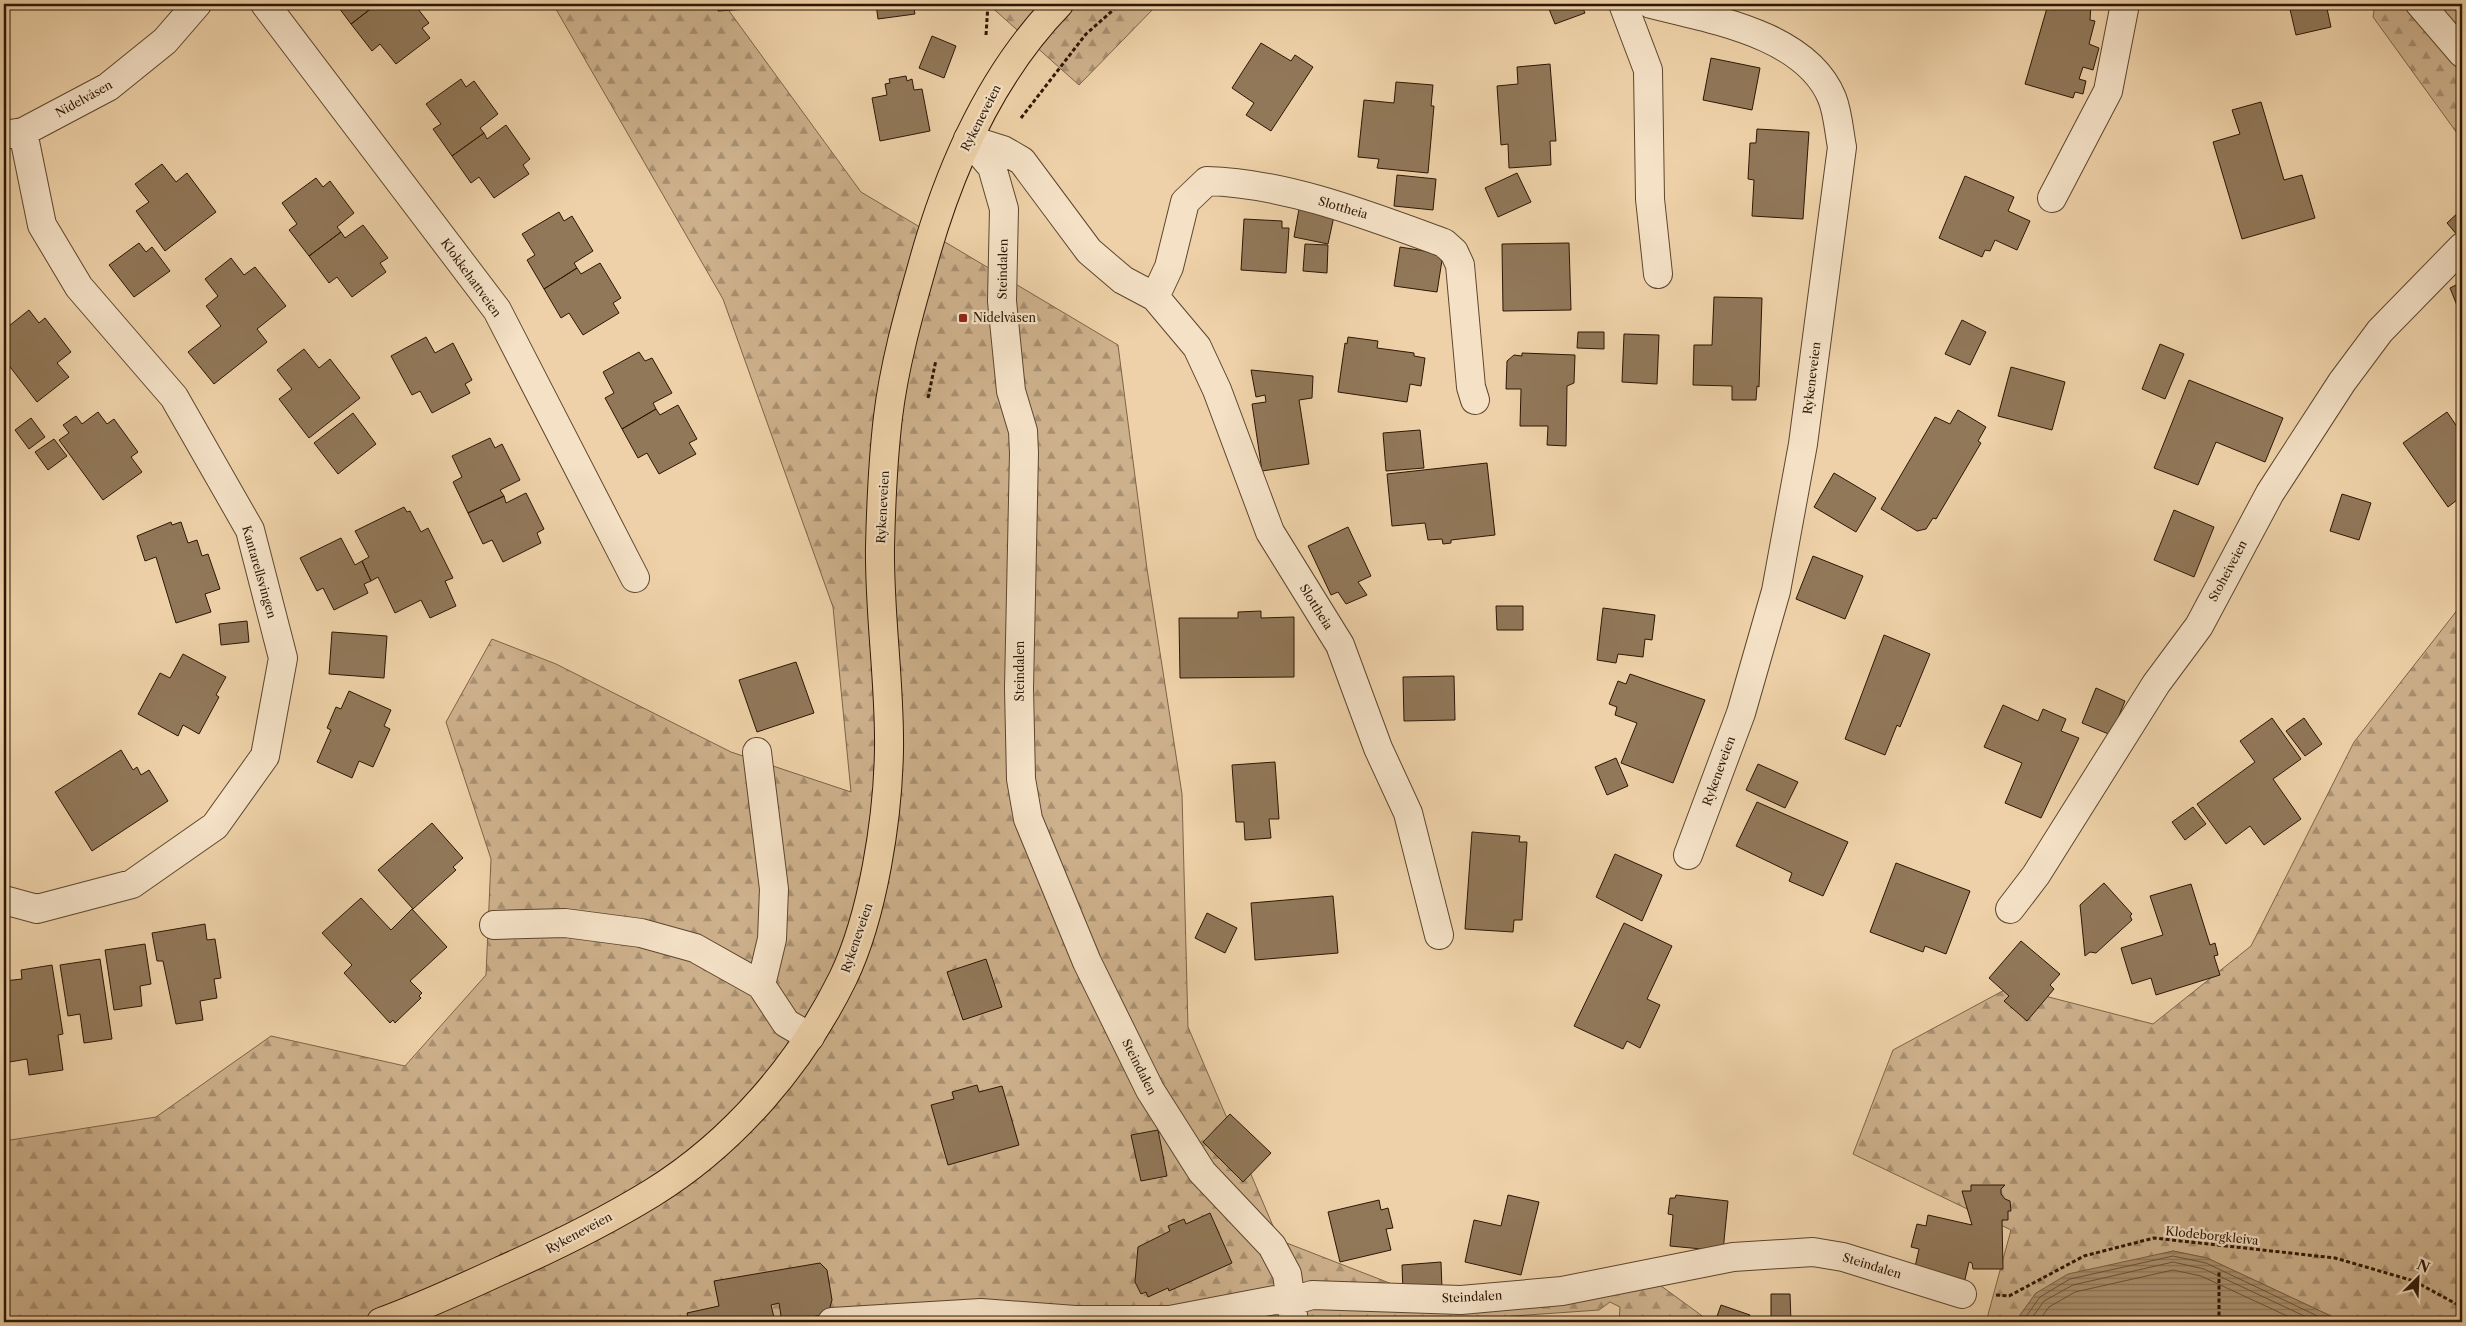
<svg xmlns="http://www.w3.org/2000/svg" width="2466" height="1326" viewBox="0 0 2466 1326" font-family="'Libre Caslon Text',serif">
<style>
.forest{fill:url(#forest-firs);stroke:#7d6448}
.water{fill:url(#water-rules);stroke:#796145}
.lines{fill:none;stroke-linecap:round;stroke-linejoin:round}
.shore{stroke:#6c543a;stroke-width:1}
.building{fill:#917859;stroke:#2d1704}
.minor-casing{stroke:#5d462d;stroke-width:30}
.major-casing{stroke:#2d1704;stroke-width:30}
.path{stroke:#2d1704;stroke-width:3;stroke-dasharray:4 2.5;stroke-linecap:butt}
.minor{stroke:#f4e1c6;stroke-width:28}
.major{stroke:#eed1a8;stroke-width:28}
.poi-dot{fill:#8f2418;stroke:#f4e1c6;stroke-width:2}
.labels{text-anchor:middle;stroke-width:4.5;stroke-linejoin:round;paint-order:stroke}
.street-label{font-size:12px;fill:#2d1704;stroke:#f4e1c6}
.poi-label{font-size:12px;fill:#2d1704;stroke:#f4e1c6;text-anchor:start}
</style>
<defs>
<pattern id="forest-firs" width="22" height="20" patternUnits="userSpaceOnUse" patternTransform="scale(1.25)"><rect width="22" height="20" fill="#cdb18c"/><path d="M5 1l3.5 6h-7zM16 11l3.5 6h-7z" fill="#a78f70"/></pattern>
<pattern id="water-rules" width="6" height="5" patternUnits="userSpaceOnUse" patternTransform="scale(1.25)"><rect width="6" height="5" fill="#ac9270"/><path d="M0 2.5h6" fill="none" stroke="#8c765a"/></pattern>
</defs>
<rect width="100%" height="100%" fill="#eed1a8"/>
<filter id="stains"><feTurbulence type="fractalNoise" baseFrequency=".004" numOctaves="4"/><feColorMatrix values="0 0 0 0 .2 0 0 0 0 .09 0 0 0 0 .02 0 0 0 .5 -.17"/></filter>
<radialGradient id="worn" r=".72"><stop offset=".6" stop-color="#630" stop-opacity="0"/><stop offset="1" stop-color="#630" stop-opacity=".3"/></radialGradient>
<path class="forest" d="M553,4H724L861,192L1118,345L1147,569L1182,794L1188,1027L1279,1240L1410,1291L1642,1272L1705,1318L1704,1322H1619L1620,1307L1610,1302L1599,1310L1428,1322H4V1141L156,1117L271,1036L405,1066L486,975L491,859L446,722L492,639L556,664L731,752L851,792L833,607L723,299Z
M988,4H1158L1079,85Z
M2375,4H2449L2462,17V140L2373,17Z
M2462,604V1322H2338L2331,1316L2207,1258L2173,1251L2036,1293L2015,1322H1986L2011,1230L1853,1154L1893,1050L2010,987L2153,1024L2251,946L2354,742Z"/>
<path class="water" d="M2173,1251L2207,1258L2331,1316L2338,1322H2015L2036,1293L2068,1274Z"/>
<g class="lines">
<path class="shore" d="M2022,1322L2040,1297L2070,1279L2173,1256L2206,1263L2330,1322
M2029,1322L2044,1301L2073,1285L2173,1262L2204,1269L2317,1322
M2038,1322L2049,1307L2075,1292L2173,1270L2201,1276L2300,1322"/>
</g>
<path class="building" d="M336,4H377L351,24Z
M377,4H414L429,23L422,28L430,38L396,64L380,44L372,51L351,24Z
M718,4H777L778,7L718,11Z
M876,4H913L915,14L878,19Z
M1547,4H1581L1585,13L1555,24Z
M2057,4H2091L2090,20L2095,21L2089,44L2099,48L2093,70L2083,67L2079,79L2086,81L2083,94L2075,92L2073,98L2025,84L2047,8L2055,10Z
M2295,4H2326L2331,27L2296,35L2289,5Z
M932,36L956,46L944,78L919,68Z
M1261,43L1291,61L1295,55L1313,67L1271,131L1246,115L1254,103L1232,88Z
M1711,58L1760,68L1752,110L1703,100Z
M1550,64L1556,141H1550L1551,165L1509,168L1508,144L1501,145L1497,86L1518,84L1517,67Z
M906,76L907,81L912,79L914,90L922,89L930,131L880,141L872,98L887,95L885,84L890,83L889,79Z
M461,79L466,87L474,81L498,114L480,128L484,133L452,156L433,129L441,124L426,104Z
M1396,82L1433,85L1431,106H1434L1428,173L1377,168L1379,159L1358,157L1364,100L1394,103Z
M2261,102L2284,180L2302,175L2315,218L2242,239L2213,142L2240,134L2232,110Z
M506,125L530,159L523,165L529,174L494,198L479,177L471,183L452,156L484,133L487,139Z
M1757,129L1809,132L1803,219L1752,216L1754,180L1748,179L1750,143H1756Z
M162,164L176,182L187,173L216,212L165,251L136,211L149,202L135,184Z
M1517,173L1531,202L1498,217L1485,188Z
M1397,175L1436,179L1433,210L1394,206Z
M1965,176L2014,197L2008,211L2030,221L2017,250L1995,240L1990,251L1985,250L1982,257L1939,238Z
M316,178L323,187L330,181L354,213L337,227L341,232L309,256L289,230L297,224L282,203Z
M1299,209L1334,216L1328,244L1294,237Z
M2462,209V232L2458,236L2447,223Z
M559,212L564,221L572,216L593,251L574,263L577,268L544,289L527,260L535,255L522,234Z
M1244,219L1282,221V228H1289L1286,273L1241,270Z
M363,225L388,258L380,263L386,272L352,297L337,277L329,283L309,256L341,232L345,238Z
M139,243L146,252L152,247L170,271L134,297L109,265Z
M1569,243L1571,310L1503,311L1502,244Z
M1305,244L1328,245L1327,273L1303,271Z
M1400,247L1443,254L1437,292L1394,286Z
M231,258L244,275L255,267L286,306L257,329L267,342L214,384L188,352L221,326L206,306L218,296L205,279Z
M600,263L621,298L613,303L619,313L583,335L569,313L561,318L544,289L577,268L581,274Z
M2462,282V318L2450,288Z
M1714,297L1762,298L1759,387L1757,386L1756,400H1732V386L1693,385L1694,345H1712Z
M29,310L39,323L45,318L71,352L57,363L69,377L37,402L4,359V330Z
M1962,320L1986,332L1970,365L1945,354Z
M1578,332H1604V349L1577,348Z
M1624,334L1659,335L1657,384L1622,382Z
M426,337L435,353L453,343L472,380L465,384L470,393L432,413L420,391L412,395L391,356Z
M1348,337L1378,341L1377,348L1414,353V356L1425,358L1421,386L1410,384L1407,402L1338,392L1345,343L1347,344Z
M2160,344L2184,354L2165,399L2142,389Z
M304,349L319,368L330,359L360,398L309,438L279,399L292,389L277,370Z
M639,352L645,361L652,358L672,393L653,403L656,409L622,429L605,398L614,393L603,372Z
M1522,353L1575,355L1574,383L1567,386L1566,446L1547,445L1548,426H1520L1521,389H1506L1507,361L1514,355L1522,356Z
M2011,367L2065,382L2052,430L1998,416Z
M1251,370L1313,376L1312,398L1299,400L1309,464L1262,471L1252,404L1266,402L1265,395L1256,397Z
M2189,380L2283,418L2265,462L2216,442L2198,485L2154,468Z
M678,405L697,439L689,443L696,454L659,474L647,453L638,458L622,429L656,409L660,415Z
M1958,410L1986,427L1978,441L1981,443L1936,519L1933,518L1926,529L1917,531L1881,509L1935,417L1950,424Z
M98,412L107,424L114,419L138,452L131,457L142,472L103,500L59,440L69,433L63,425L76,416L82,424Z
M2447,412L2462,434V496L2448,507L2403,443Z
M353,413L376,444L338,474L314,443Z
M31,418L45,437L29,449L15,430Z
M1420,430L1424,468L1386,471L1383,433Z
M490,438L495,448L502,444L520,480L500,490L504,496L468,513L453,482L462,477L452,456Z
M54,439L67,456L48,470L35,452Z
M1487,463L1495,535L1451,540V543L1443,544L1442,539L1428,540L1425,523L1392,526L1387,474Z
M1834,473L1876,498L1856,532L1814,507Z
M526,493L544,529L537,533L541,543L503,562L492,540L483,544L468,513L504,496L506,503Z
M2342,494L2371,503L2359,540L2330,531Z
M404,507L407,512L410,511L421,532L428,528L453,578L445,581L456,606L430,618L421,600L395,613L378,577L371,581L362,561L369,557L355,531Z
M2174,510L2214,527L2194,577L2154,560Z
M171,522L172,525L181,522L188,543L197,540L202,556L208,554L220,589L205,594L211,612L176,623L156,557L145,561L137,536Z
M1348,527L1371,576L1358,582L1367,595L1346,604L1338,592L1331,595L1308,546Z
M341,538L355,565L362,561L371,581L364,584L368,593L334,610L323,588L317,591L300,558Z
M1813,556L1863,576L1845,619L1796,599Z
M1496,606H1523V630H1497Z
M1603,608L1655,615L1652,640L1645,639L1643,657L1618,654L1616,663L1597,660Z
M1261,611V618L1294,617V677L1180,678L1179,618H1238V612Z
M247,621L249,642L221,645L219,624Z
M332,632L387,636L384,678L329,674Z
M1884,635L1930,654L1900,727L1897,725L1885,755L1845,739Z
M183,654L226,677L216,695L219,697L199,734L183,725L178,736L138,714L160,673L170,678Z
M796,662L814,713L757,732L739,680Z
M1630,674L1705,700L1673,783L1621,763L1637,723L1615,715L1617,707L1609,704L1618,681L1626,684Z
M1454,676L1455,720L1404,721L1403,677Z
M2096,688L2125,701L2111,735L2082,723Z
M349,691L391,710L384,726L390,729L373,767L359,761L352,778L317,762L331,730L327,728L336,707L341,709Z
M2003,705L2038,721L2043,709L2066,719L2061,731L2079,738L2041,818L2005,803L2022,763L1984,747Z
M2272,718L2301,759L2273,779L2301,819L2264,845L2250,826L2226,844L2197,804L2255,762L2240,741Z
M2304,718L2322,744L2305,756L2286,731Z
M121,750L133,770L137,767L141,775L149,770L168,801L92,851L55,792Z
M1616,758L1628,786L1607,795L1595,767Z
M1275,762L1279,819H1269L1271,838L1245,840L1244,822H1236L1232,765Z
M1758,764L1798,782L1785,808L1746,790Z
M1757,802L1848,842L1823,896L1789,881L1792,873L1736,846Z
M2193,807L2206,824L2185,840L2172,822Z
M432,823L463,858L453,867L456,870L413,909L378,870Z
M1472,832L1520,836L1519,842H1527L1522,920H1514L1513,932L1465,929Z
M1615,854L1662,875L1642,921L1596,897Z
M1896,863L1970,891L1946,954L1925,946L1923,952L1870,932Z
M2104,883L2132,914L2130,916L2132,920L2096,953L2090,952L2085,956L2080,905Z
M2191,884L2210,945L2215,943L2218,955L2214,956L2220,975L2156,995L2151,978L2132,984L2121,948L2163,935L2150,896Z
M1333,896L1338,953L1255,960L1251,903Z
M361,898L391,930L412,909L447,947L410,981L422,993L419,996L421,998L395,1023L393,1020L390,1023L344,973L352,965L322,933Z
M1207,913L1237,928L1225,953L1195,938Z
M1624,923L1672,946L1647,999L1660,1005L1640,1048L1627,1041L1623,1049L1574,1026Z
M205,924L207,940L215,939L221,978L214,979L217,998L200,1001L203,1020L176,1024L163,961H157L152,933Z
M2021,941L2060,974L2050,985L2054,989L2027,1021L2004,1001L2009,996L1989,978Z
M145,944L151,984L140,986L142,1006L114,1010L105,950Z
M100,959L112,1039L84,1043L80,1014L68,1016L60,965Z
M986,959L1002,1007L963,1020L947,972Z
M52,965L63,1034L58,1035L63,1070L29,1075L27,1059L4,1063V981L22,979L21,970Z
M977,1085L979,1092L1002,1086L1019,1145L948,1165L931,1105L954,1099L952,1092Z
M1230,1114L1271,1153L1243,1182L1203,1142Z
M1158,1130L1167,1176L1141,1181L1131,1135Z
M1971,1185H2005L2001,1189V1194L2005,1199L2010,1201L2011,1211H2008V1220H2002L2003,1269H1973L1972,1263L1969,1262L1963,1288L1913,1276L1919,1249L1911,1247L1917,1224L1926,1226L1928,1215L1972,1225L1962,1191H1971Z
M1508,1195L1539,1202L1521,1275L1465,1262L1474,1220L1501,1226Z
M1676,1195L1728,1201L1723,1251L1670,1246L1673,1215L1668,1214L1670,1198H1675Z
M1379,1200L1381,1210L1388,1208L1393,1228L1386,1229L1391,1250L1340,1262L1328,1212Z
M1210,1213L1232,1263L1169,1291L1168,1288L1148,1297L1146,1292L1141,1294L1135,1282L1138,1247L1170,1231L1168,1226L1184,1219L1186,1224Z
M1441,1262L1442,1289L1403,1291L1402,1265Z
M820,1263L827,1270L832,1300L828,1314L782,1322L779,1303L771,1305L775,1322H689L687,1313L719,1306L714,1281Z
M1771,1294H1790L1791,1322H1771Z
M1721,1305L1750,1315L1747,1322H1715Z"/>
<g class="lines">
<g class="minor-casing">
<path id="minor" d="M265,4L497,310L635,578
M1623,4L1648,70L1650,199L1658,274
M1651,4C1710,19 1806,34 1832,98C1838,113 1839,132 1842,147L1803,444L1776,591L1741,713L1688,855
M2420,4L2462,53
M4,135L23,132L108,87L165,41L197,4
M968,139L992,167L1004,209L1002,301L1011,391L1023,431L1024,453L1019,688L1021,779L1028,819L1087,962L1150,1090L1202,1172L1272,1246L1287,1274L1294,1322
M968,139L1003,150L1022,161L1089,251L1123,280L1155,297L1197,347L1217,390L1270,532L1340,645L1378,748L1408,813L1439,935
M2052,198L2108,91L2125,4
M1155,297L1169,267L1185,202L1207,181C1286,183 1370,216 1444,243L1454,252L1460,265L1471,387L1475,400
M757,752L774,889L772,939L761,985
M4,900L37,909L132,884L215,826L265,756L283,658L250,530L174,397L79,287L42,225L23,132
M2010,909L2036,875L2156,684L2199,626L2270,493L2342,382L2380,331L2462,247
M494,925L565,923L641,933L695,948L761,985L786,1023L810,1037
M832,1322L981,1313L1075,1320H1170L1275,1300L1292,1301L1312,1295L1461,1300L1562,1291L1733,1257L1813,1252L1843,1257L1962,1294"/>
</g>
<g class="major-casing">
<path id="major" d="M381,1322C422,1307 461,1289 500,1271C552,1248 603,1223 652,1193C733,1143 801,1064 843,978C873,916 888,818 889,749C890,682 879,614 880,547C881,504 883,459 888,417C894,367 908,316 922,267C948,172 990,75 1059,4"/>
</g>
<path class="path" d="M986,35L988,4
M1021,118L1086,34L1120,4
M928,398L936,360
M1996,1295L2009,1296L2084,1256L2154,1238L2335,1258L2414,1281L2462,1307
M2219,1322V1272"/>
<use href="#minor" class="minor"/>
<use href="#major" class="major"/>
</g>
<rect class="poi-dot" x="958" y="313" width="10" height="10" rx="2.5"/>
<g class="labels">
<g class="street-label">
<text transform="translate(84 99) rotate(-29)" y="4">Nidelvåsen</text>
<text transform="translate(981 118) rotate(-63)" y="4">Rykeneveien</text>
<text transform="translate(1343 208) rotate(16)" y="4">Slottheia</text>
<text transform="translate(1003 269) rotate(-89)" y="4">Steindalen</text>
<text transform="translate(471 278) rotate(54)" y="4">Klokkehattveien</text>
<text transform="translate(1812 378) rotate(-83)" y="4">Rykeneveien</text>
<text transform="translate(883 507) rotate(-87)" y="4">Rykeneveien</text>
<text transform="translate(2228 571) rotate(-62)" y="4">Stoheiveien</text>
<text transform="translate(259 572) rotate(74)" y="4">Kantarellsvingen</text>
<text transform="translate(1316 607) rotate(58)" y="4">Slottheia</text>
<text transform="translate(1020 671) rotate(-90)" y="4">Steindalen</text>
<text transform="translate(1719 771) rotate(-70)" y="4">Rykeneveien</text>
<text transform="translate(857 938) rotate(-71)" y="4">Rykeneveien</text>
<text transform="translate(1139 1067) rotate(63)" y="4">Steindalen</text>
<text transform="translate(579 1233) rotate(-28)" y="4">Rykeneveien</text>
<text transform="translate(2212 1236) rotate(6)" y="4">Klodeborgkleiva</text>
<text transform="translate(1872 1266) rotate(17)" y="4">Steindalen</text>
<text transform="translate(1472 1297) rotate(-3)" y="4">Steindalen</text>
</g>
<g class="poi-label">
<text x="973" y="322">Nidelvåsen</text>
</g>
</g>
<rect width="2466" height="1326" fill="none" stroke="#eed1a8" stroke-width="20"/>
<rect x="5" y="5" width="2456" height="1316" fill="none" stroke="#2d1704" stroke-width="2.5"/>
<rect x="10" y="10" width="2446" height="1306" fill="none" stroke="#2d1704"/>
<g transform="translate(2418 1278) rotate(24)" stroke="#f4e1c6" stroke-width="4" paint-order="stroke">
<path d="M0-4L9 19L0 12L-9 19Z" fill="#2d1704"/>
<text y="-8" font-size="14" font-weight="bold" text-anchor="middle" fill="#2d1704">N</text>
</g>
<rect width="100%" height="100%" filter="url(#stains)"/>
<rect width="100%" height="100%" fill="url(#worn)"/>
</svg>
